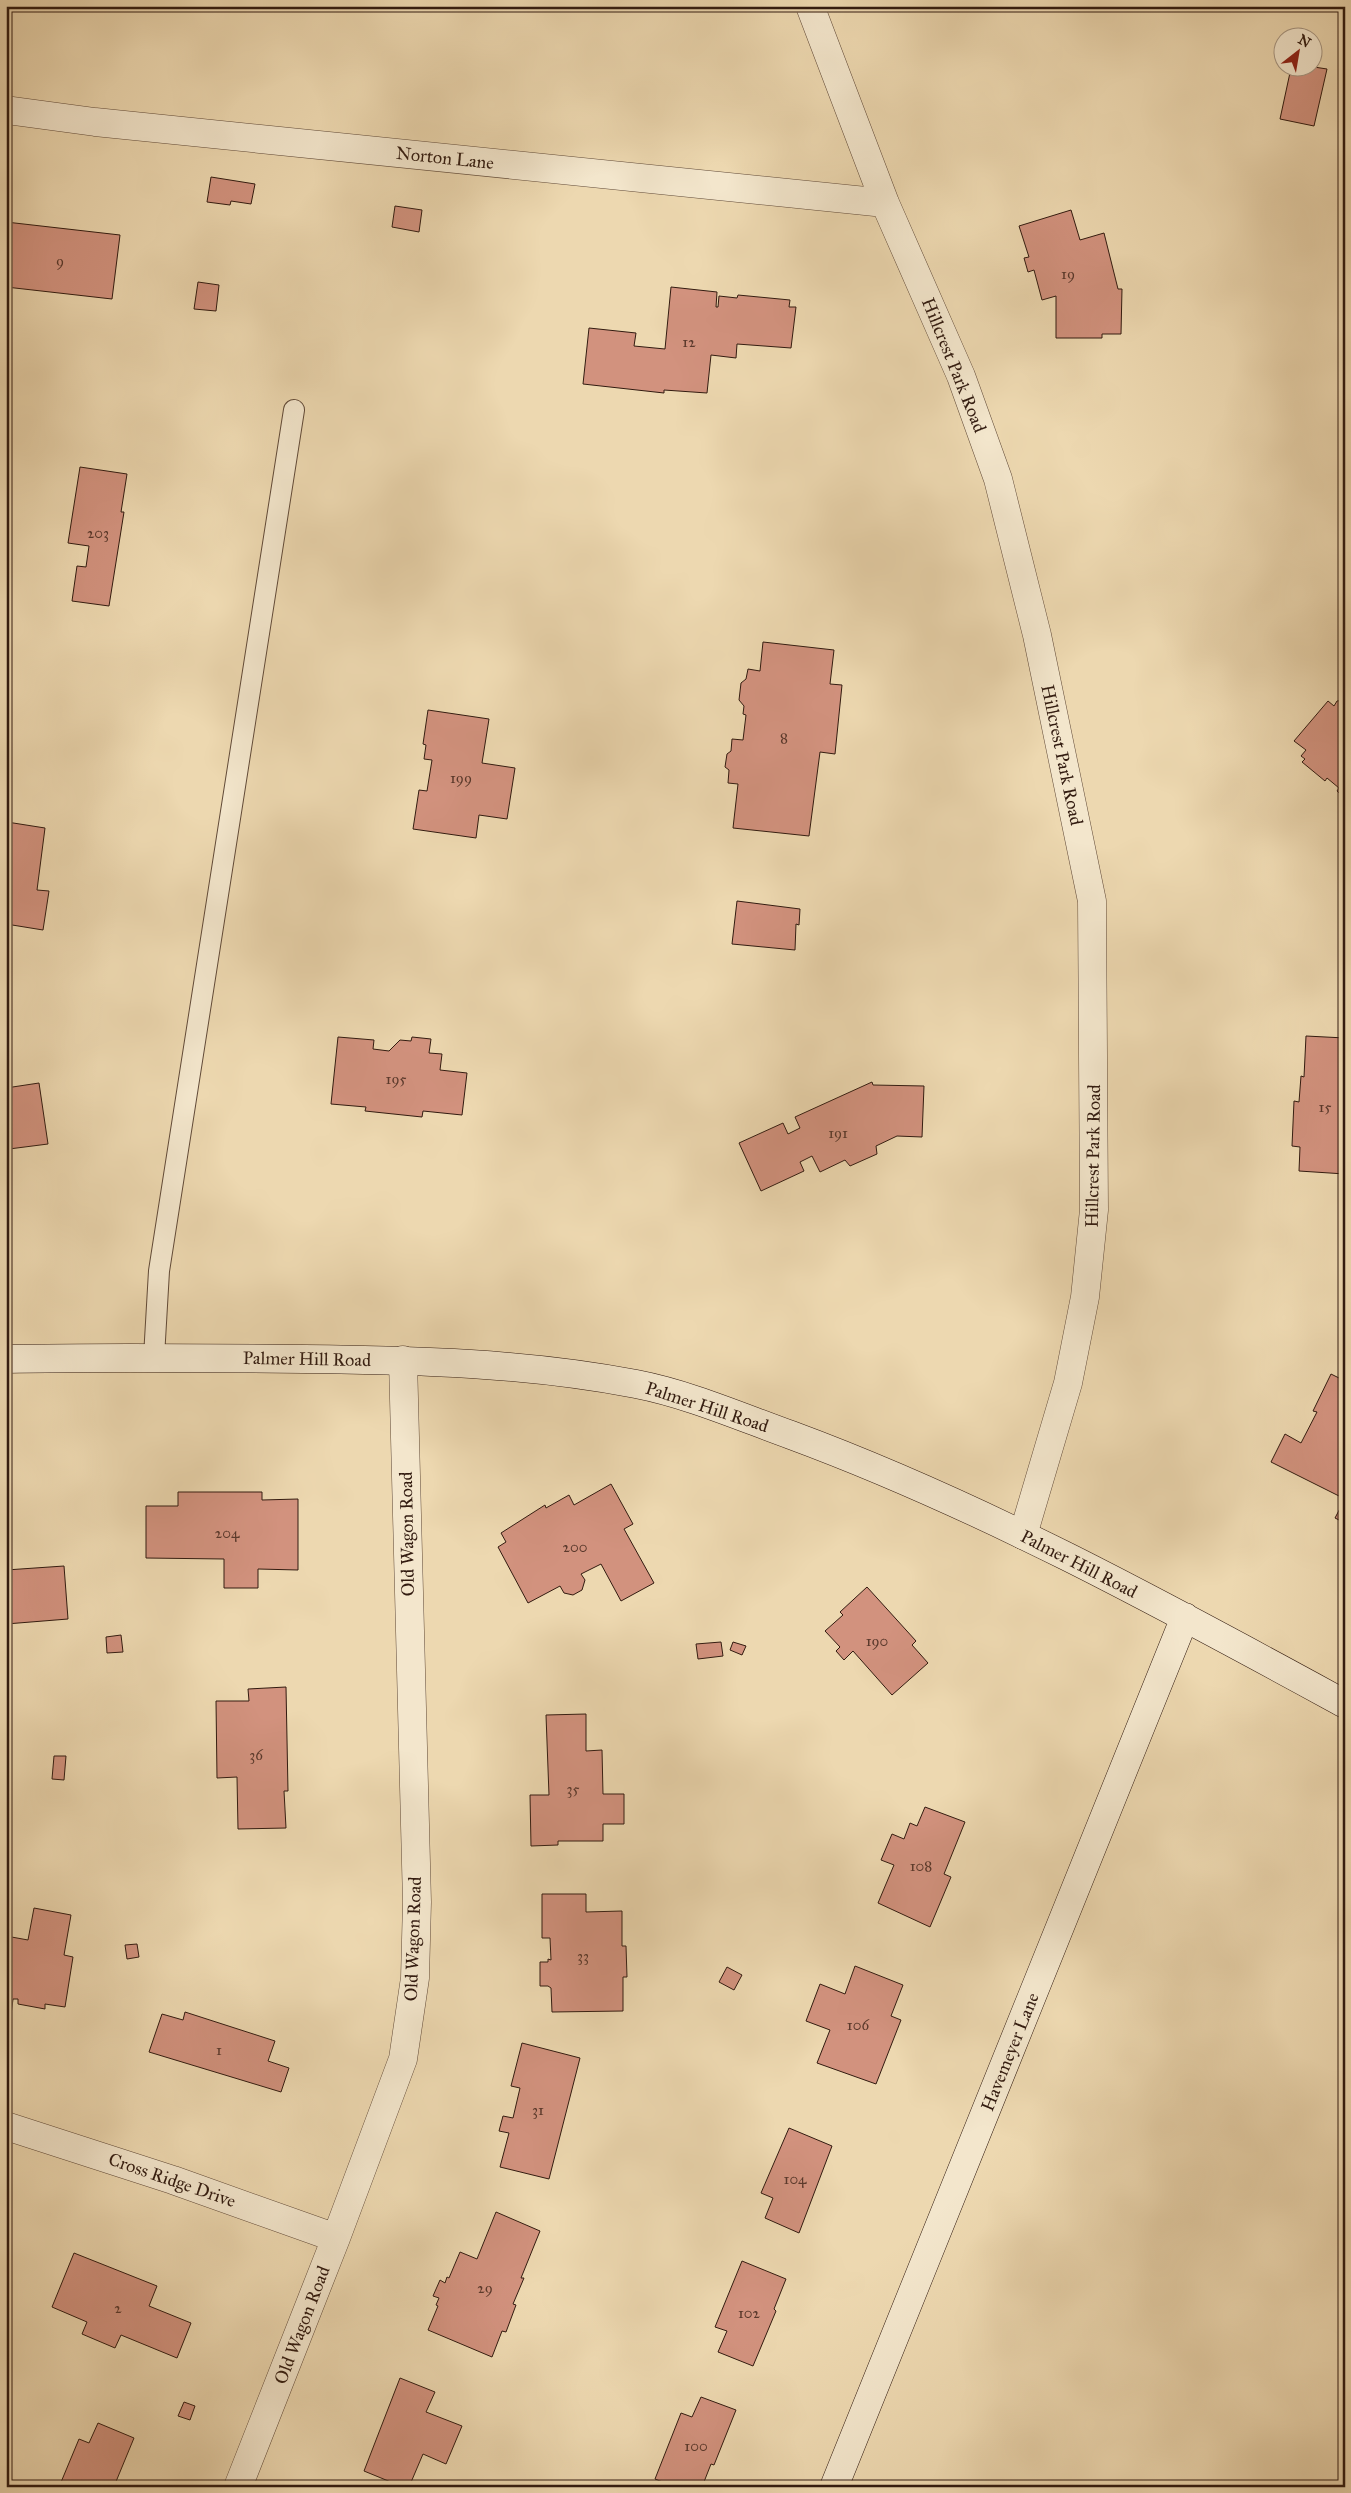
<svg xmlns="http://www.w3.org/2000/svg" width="1351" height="2493" viewBox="0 0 1351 2493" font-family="'IM FELL Great Primer',serif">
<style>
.building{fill:#d2927e;stroke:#321b10}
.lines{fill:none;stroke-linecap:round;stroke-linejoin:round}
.lane-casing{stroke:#614a38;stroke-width:22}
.street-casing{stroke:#614a38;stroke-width:29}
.secondary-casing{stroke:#321b10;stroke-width:29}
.lane{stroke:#f3e6cc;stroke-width:20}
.street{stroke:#f3e6cc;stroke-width:28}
.secondary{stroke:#f3e6cc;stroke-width:28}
.labels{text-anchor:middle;stroke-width:4.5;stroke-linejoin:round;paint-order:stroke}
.number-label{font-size:15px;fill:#5a392c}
.street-label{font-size:18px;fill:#321b10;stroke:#f3e6cc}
</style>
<rect width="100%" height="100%" fill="#edd8b0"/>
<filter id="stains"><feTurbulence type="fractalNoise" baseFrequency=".004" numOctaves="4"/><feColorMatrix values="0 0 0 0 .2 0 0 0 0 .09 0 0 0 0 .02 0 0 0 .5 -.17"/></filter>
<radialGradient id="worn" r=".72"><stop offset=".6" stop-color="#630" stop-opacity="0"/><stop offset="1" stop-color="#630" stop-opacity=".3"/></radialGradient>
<path class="building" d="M1314,67L1327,69L1314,126L1280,119L1291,68Z
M211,177L255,184L251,204L231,201L230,205L207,202Z
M395,206L422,210L419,232L392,227Z
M1071,210L1080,240L1104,233L1118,289H1122L1121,334H1102V338H1056V296L1042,300L1034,270L1028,272L1024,258L1029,257L1019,226Z
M6,222L120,235L112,299L6,287Z
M198,282L219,285L216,311L194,309Z
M671,287L717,292L716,307H718L719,296L737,298L738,295L790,300L789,307H796L791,348L737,344L736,358L711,355L707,393L664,390V393L583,384L589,328L636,333L634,346L665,349Z
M80,467L127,474L121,512H124L109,606L72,601L77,566L86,567L89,546L68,543Z
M763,642L834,650L830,684L842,685L835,754L820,752L809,836L733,828L738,784L728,783L729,770L725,767L727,754L731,751L732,739L743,740L746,715L743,714L744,706L739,700L741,683L746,679L748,669L760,671Z
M1345,700V795L1343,797L1337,791L1339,788L1327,778L1325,781L1302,762L1305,759L1301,756L1306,750L1294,741L1328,701L1334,706L1337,701Z
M428,710L489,719L482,763L515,768L507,819L479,815L476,838L413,829L419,790L427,791L432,760L424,759L426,745L423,744Z
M7,822L45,828L37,890L49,891L43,930L6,924Z
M737,901L800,909L799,925L796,924L795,950L732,944Z
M1306,1036L1345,1038V1174L1299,1171L1300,1147L1292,1146L1294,1101L1299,1102L1301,1076L1304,1077Z
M338,1037L374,1040L373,1049L389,1051L400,1040L411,1041L412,1037L431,1039L429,1053L442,1054L440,1070L467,1073L462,1115L423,1111L422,1117L365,1111L366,1107L331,1104Z
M872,1082L873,1085L924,1086L922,1137L897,1136L876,1146L877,1154L850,1166L845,1160L820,1172L812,1156L800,1162L804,1171L761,1191L739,1143L783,1123L788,1134L800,1128L795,1117Z
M39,1083L48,1144L9,1149L6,1147V1088Z
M1331,1374L1345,1381V1499L1271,1462L1285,1434L1301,1443L1317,1412L1313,1411Z
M611,1484L633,1524L624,1529L654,1583L621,1601L601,1564L581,1574L585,1580L582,1590L573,1595L564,1593L560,1586L528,1603L498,1547L506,1542L501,1533L545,1505L546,1508L569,1495L574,1505Z
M178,1492H262V1500L298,1499V1570L258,1569V1588H224V1559L146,1558V1506H178Z
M1345,1499V1523L1335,1518Z
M64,1566L68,1619L6,1624V1570Z
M867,1587L916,1641L912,1645L928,1663L892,1695L853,1651L844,1660L836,1651L840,1647L825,1631L843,1615L840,1612Z
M121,1635L123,1652L107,1653L106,1637Z
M721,1642L723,1656L698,1659L696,1644Z
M733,1642L746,1646L742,1655L730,1650Z
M286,1687L288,1791H284L286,1828L238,1829L237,1777L217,1778L216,1701H249L248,1689Z
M586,1714V1751L602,1750L603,1794H624V1824H603V1841H558V1845L531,1846L530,1795H549L546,1715Z
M54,1756H66L64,1780L52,1779Z
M925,1807L965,1822L944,1874L951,1877L930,1927L878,1903L894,1865L881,1860L892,1834L904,1839L910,1823L917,1826Z
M542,1894H586V1912L622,1911V1946H626L627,1977H623V2011L552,2012L551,1988L548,1986H540V1962H548V1959L551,1960L550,1938H542Z
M34,1908L71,1915L64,1955L73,1957L65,2007L45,2004V2009L18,2004V1999H13L11,2015L6,2014V1936L28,1940Z
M137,1944L139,1957L127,1959L125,1945Z
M855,1966L903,1985L891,2016L901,2020L876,2084L817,2063L830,2030L806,2021L820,1984L845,1994Z
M727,1967L742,1975L734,1990L719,1982Z
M185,2012L275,2041L268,2061L289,2068L281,2092L149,2052L162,2014L183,2020Z
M522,2043L580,2058L549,2179L500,2167L509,2133L499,2131L503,2116L513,2118L520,2088L511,2086Z
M789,2128L832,2146L799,2233L765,2218L773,2198L761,2193Z
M496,2212L540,2231L521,2278H524L513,2304L516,2305L506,2332L502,2331L492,2357L428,2330L438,2306L436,2305L439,2298L433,2296L440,2280L445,2283L447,2277L449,2278L460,2252L477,2259Z
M74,2253L157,2286L149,2306L191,2323L177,2358L121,2335L115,2348L82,2334L87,2322L52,2307Z
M742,2261L786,2279L774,2309L776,2311L753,2366L718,2352L727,2331L715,2327Z
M400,2378L435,2392L426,2412L462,2426L446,2464L423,2454L409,2487H403L364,2471Z
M701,2397L736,2410L714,2465L711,2464L702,2487H675L655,2479L681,2413L692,2417Z
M184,2402L195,2406L190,2420L178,2416Z
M98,2423L134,2438L115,2484L120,2487H59L79,2439L89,2443Z"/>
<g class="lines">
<g class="lane-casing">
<path id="lane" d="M154,1357L159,1271L294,410"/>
</g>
<g class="street-casing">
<path id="street" d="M810,6L885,203L961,376L998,479L1037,635L1092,901L1094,1210L1085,1297L1068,1383L1023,1535
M6,110L95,122L885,203
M6,2126L173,2180L336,2238
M238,2487L336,2238L403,2059L415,1978L417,1902L403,1360"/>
</g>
<g class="secondary-casing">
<path id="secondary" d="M6,1359C106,1357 205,1358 304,1359C415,1360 527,1363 636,1384C688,1394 741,1417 791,1435C983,1506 1165,1606 1345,1704
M834,2487L1185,1617"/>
</g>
<use href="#lane" class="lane"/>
<use href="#street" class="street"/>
<use href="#secondary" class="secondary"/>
</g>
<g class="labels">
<g class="number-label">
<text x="60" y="266">9</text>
<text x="1068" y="279">19</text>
<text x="689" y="347">12</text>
<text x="98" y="538">203</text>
<text x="784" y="743">8</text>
<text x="461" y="783">199</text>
<text x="396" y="1084">195</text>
<text x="1325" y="1112">15</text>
<text x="838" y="1138">191</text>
<text x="227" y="1538">204</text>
<text x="575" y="1552">200</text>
<text x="877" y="1646">190</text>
<text x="256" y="1760">36</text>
<text x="573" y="1794">35</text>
<text x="921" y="1871">108</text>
<text x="583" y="1961">33</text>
<text x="858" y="2030">106</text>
<text x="219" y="2055">1</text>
<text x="538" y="2115">31</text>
<text x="795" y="2184">104</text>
<text x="485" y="2293">29</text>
<text x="118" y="2313">2</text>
<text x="749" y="2318">102</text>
<text x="696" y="2451">100</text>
</g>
<g class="street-label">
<text transform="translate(445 158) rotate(6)" y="6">Norton Lane</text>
<text transform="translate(954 365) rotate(68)" y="6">Hillcrest Park Road</text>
<text transform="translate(1062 755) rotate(78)" y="6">Hillcrest Park Road</text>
<text transform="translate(1093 1156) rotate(-89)" y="6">Hillcrest Park Road</text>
<text transform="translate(307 1359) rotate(1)" y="6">Palmer Hill Road</text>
<text transform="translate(707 1407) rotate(18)" y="6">Palmer Hill Road</text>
<text transform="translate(407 1534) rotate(-91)" y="6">Old Wagon Road</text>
<text transform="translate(1079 1564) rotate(27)" y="6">Palmer Hill Road</text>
<text transform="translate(413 1939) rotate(-88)" y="6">Old Wagon Road</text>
<text transform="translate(1010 2052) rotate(-68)" y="6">Havemeyer Lane</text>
<text transform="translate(172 2180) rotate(19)" y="6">Cross Ridge Drive</text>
<text transform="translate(302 2325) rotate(-69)" y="6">Old Wagon Road</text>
</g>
</g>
<rect width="1351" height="2493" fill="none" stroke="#edd8b0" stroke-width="25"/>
<rect x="8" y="8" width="1336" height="2478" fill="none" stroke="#321b10" stroke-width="2.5"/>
<rect x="12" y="12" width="1326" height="2468" fill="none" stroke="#321b10"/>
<g transform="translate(1298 52) rotate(31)"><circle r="24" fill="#f3e6cc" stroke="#a69581"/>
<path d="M0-4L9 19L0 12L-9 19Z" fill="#8f2418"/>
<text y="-8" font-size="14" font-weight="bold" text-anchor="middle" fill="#321b10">N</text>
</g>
<rect width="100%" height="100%" filter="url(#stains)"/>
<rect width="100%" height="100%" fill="url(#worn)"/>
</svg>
